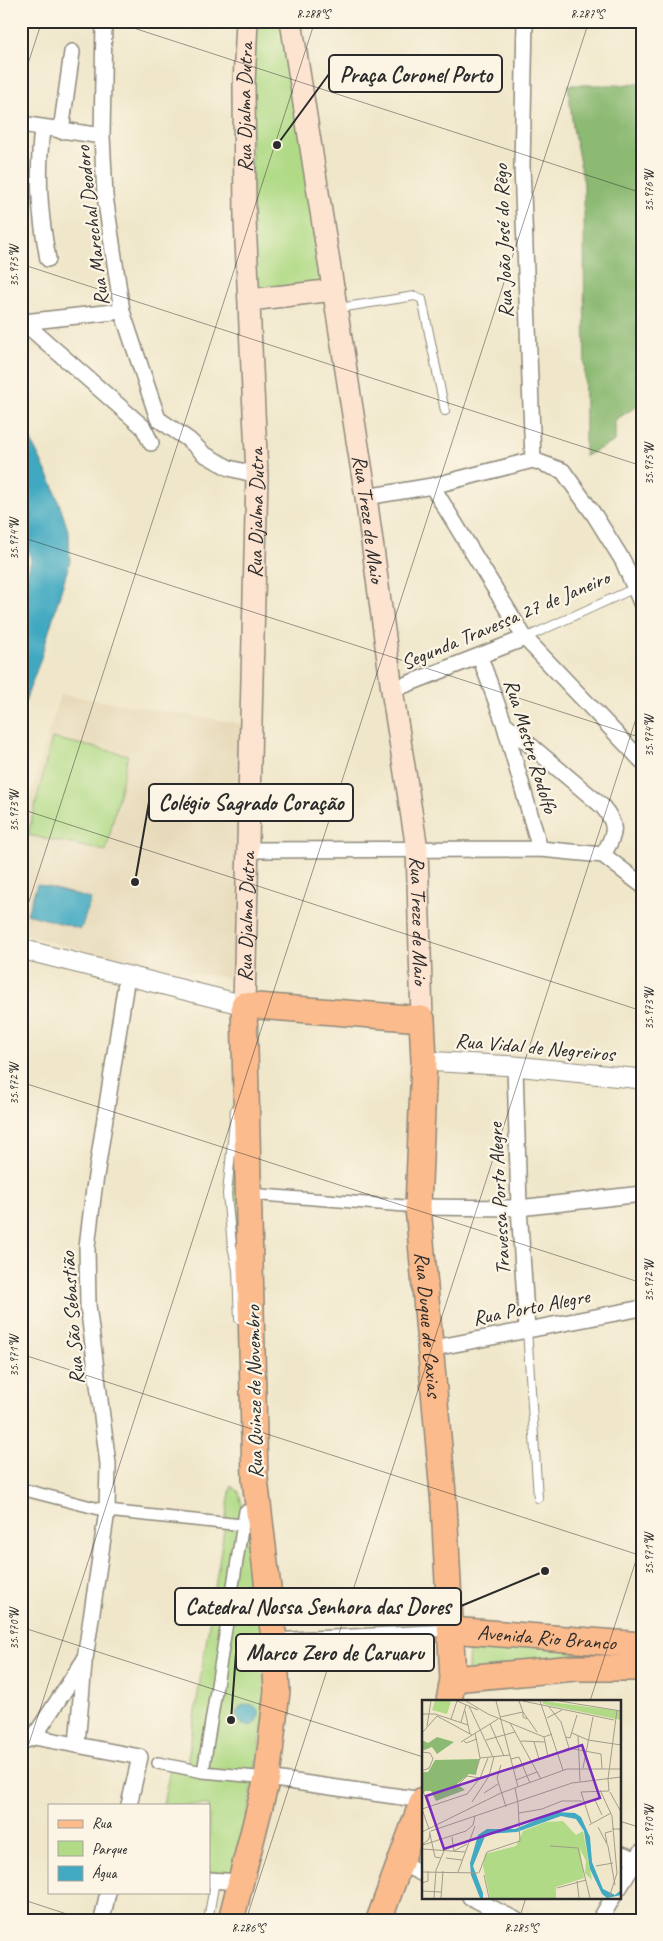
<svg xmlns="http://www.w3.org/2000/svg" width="663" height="1941" viewBox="0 0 663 1941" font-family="Caveat,sans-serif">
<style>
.built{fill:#e7daba}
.green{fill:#b0da86;stroke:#6e8258}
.forest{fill:#8cba73;stroke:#5c724f}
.water{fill:#41a9c1;stroke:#366a76}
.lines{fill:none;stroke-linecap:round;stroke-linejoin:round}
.service-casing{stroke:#8e897b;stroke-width:10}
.pedestrian-casing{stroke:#8e897b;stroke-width:14}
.minor-casing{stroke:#8e897b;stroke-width:18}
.tertiary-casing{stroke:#8e897b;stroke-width:21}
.secondary-casing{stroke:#8e897b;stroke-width:24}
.primary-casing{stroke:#8e897b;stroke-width:28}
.service{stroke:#fff;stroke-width:8}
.pedestrian{stroke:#fff;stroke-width:11}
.minor{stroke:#fff;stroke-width:15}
.tertiary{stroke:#fff;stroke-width:19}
.secondary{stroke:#fde4d1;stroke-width:21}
.primary{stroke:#fbbb8c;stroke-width:25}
.ticks{fill:none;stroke:#2b2b2b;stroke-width:1;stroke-opacity:0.45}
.labels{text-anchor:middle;stroke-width:4.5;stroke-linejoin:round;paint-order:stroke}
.street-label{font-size:21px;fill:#2b2b2b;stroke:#fcf5e5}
.inset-road{fill:none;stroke:#a19c8b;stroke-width:1}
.view{fill:#7b2cbf;fill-opacity:0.15;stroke:#7b2cbf;stroke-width:2.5}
.inset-edge{fill:none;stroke:#2b2b2b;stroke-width:2.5}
.leader{fill:none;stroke:#2b2b2b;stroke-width:2}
.callout-dot{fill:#2b2b2b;stroke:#fcf5e5;stroke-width:2}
.callout{fill:#fcf5e5;stroke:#2b2b2b;stroke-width:2}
.callout-label{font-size:22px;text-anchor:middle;font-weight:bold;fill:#2b2b2b}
.neatline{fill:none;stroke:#2b2b2b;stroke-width:2}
.ticks-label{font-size:12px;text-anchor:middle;fill:#2b2b2b}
</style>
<rect width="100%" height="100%" fill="#fcf5e5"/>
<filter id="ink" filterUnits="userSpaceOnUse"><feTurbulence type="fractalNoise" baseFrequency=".02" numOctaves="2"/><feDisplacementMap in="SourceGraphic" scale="10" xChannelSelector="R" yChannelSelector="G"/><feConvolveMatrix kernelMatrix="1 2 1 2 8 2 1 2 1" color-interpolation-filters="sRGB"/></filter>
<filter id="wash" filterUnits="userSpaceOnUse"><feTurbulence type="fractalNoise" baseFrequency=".0096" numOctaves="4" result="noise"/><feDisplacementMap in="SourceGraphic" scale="20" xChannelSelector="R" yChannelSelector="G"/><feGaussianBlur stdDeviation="1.12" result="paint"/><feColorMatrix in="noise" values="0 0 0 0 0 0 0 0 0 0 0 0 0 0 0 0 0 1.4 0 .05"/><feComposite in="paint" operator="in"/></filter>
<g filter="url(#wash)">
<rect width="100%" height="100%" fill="#f0e7cb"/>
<path class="built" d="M60,694L249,725L236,977L227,978L134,964L21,934V829Z"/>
<path class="green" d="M250,21H286L330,294L254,303Z
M52,738L128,755L106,851L28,835Z
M235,1162L243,1265C232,1230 230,1198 235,1162Z
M231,1486L239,1492L249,1538L268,1636L272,1677L236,1878L209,1874V1805H163L170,1769L183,1772L187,1763Z
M469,1636L642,1649V1663L468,1674Z"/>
<path class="forest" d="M642,82V403L615,420V441L585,456L584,184L573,128L568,85H623Z"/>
<path class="water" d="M21,431L28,435L53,485L69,533L70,561L40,661L21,712V599L31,560L21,527Z
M37,884L91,899L81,929L27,914Z
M237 1715a11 11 0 1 1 22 0a11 11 0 1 1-22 0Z"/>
</g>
<g filter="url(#ink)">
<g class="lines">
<g class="service-casing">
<path id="service" d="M339,308L415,296L422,299L445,411
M525,638L635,588
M235,1110L227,1194L232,1245L237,1270L239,1319
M527,1329L538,1498
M208,1920L215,1881"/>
</g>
<g class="pedestrian-casing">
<path id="pedestrian" d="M249,1194L418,1207
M21,1489L107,1511L242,1525
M274,1639L451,1630
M158,1763L203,1772L267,1778
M203,1772L245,1511"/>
</g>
<g class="minor-casing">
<path id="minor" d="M104,21L102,136L105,196L122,311L158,419L189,440L204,454L229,468L257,475
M525,21L522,166L533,460
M21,124L102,136
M42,128C37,177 39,211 48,259
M61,131L72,52
M21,320L143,427L151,443
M24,322L122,311
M533,460L563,471L595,516L623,561L642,605
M432,486L525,638L642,761
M366,497L432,486L533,460
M480,657L504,723L540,849
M392,690L525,638
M504,723L602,806C619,826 615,834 603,855
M249,850L540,849L603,855L642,885
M515,1066L519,1208L527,1329
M418,1207L519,1208L642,1194
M429,1349L642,1308
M34,1737L85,1659L107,1511L108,1464L88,1305L87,1247L94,1189L127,976
M21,1742L34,1737L140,1757L129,1805
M77,1744L84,1664
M267,1778L423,1800
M619,1853L642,1861
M399,1862L423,1874
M209,1880L240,1882
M619,1888L642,1851
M470,1897L516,1920
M102,1920L108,1892
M600,1920L613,1897"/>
</g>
<g class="tertiary-casing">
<path id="tertiary" d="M21,949L244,1005
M424,1061L515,1066L642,1079"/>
</g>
<g class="secondary-casing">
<g id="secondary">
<path id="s1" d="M291,21L366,497L392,690L417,849L422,1019"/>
<path d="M250,300L334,290"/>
<path id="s2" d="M244,1005L257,475L245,220L244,83L247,21"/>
</g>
</g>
<g class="primary-casing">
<g id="primary">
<path id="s3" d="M451,1630L642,1645"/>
<path d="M453,1679L575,1668H642"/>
<path id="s4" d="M231,1920L267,1778L277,1691L274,1639L255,1479L244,1005L422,1019L424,1061L418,1207L444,1505L453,1679L449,1701"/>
<path d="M379,1920L423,1800"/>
</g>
</g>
<use href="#service" class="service"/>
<use href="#pedestrian" class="pedestrian"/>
<use href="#minor" class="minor"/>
<use href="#tertiary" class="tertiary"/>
<use href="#secondary" class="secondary"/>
<use href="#primary" class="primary"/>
</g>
</g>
<path class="ticks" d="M112,21L642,193M21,85L42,21M21,264L642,466M21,537L642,738M21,809L642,1011M21,926L315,21M21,1082L642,1283M21,1354L642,1556M21,1627L423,1757M590,1701L642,1542M21,1768L589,21M619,1821L642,1828M21,1899L85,1920M246,1920L642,700M519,1920L526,1897"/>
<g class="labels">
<g class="street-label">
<text dy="7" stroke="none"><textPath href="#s2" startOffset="898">Rua Djalma Dutra</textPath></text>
<text transform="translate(92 226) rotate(-97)" y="7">Rua Marechal Deodoro</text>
<text transform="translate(503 241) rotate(-92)" y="7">Rua João José do Rêgo</text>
<text dy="7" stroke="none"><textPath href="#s2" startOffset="492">Rua Djalma Dutra</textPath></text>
<text dy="7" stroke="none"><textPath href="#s1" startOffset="504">Rua Treze de Maio</textPath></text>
<text transform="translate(505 620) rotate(-23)" y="7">Segunda Travessa 27 de Janeiro</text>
<text transform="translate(531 746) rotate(73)" y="7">Rua Mestre Rodolfo</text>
<text dy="7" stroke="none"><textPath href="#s2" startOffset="88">Rua Djalma Dutra</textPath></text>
<text dy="7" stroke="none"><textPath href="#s1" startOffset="909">Rua Treze de Maio</textPath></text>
<text transform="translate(535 1047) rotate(5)" y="7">Rua Vidal de Negreiros</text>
<text transform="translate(499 1199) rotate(-93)" y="7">Travessa Porto Alegre</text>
<text transform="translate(531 1307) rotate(-11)" y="7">Rua Porto Alegre</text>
<text transform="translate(72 1318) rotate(-94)" y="7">Rua São Sebastião</text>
<text dy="7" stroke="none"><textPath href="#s4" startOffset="1406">Rua Duque de Caxias</textPath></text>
<text transform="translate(254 1392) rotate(-91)" y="7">Rua Quinze de Novembro</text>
<text dy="7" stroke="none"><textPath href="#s3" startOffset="96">Avenida Rio Branco</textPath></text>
</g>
</g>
<g transform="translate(422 1700)">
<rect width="199" height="199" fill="#f0e7cb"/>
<path d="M13,1H29L25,14L10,10ZM121,1L199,11V20L121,4ZM141,121L154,135L161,131L170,180L163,173L164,161L158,149L162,178L134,187V198H68L61,166L63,154L94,146L101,131L124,122Z" fill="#b0da86"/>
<path d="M15,37L32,42L15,54L10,47L0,51V40L6,43ZM57,59L54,75L47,74L35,84L43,90L14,101L9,91H3L0,95V72H6L13,60Z" fill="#8cba73"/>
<path d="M134,112L153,113L159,117L168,137L170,162L181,189L193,195L199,190V195L185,198L180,194L168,169L162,131L154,119L139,116L95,132L64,134L51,166L61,193V198H58L49,175L48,163L56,135L65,129H93Z" fill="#41a9c1"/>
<path class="inset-road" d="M35,1L56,10M44,1L66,14L122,37L130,34M74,1L96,87M97,1L101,12L115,32M101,1L192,20M118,1L141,70M137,1L199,11M47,6L71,57M127,7L139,22L147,48M43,11L48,34M0,14H13L46,25M78,17L101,12V17L105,19M125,18L140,10M29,19L35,1M39,22L44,5M88,23L119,79M68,24L82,56M5,26L9,1M0,33L15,16L50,35M53,33L58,58L54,71M150,33L166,40L199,45M156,36L158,81M122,37L126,57M144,37L148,38L155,15M41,40L44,43L55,39M64,40L93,32M99,41L123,42M39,42L76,19M112,42L117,59M0,52L8,53L11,59L7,68L0,71M58,58L88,55M89,59L97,57L108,83M79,65L75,78L84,107M161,68L171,17M92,69L147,48L179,54L180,69M94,80L115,72M36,85L45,76L58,78M93,88L96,103M178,90L190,116L195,173L187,198M1,91L12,121M187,91L186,79L195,10M188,92L199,112M62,93L76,84M45,94L58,78L66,58M50,102L67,76L72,57M162,102L173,100L180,115M0,109L45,94M0,109L7,129M97,113L120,109L140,101H160M169,123L159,92L187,91M167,125L189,113M176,127L186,146L193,185M190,129H198L199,136M9,131L150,83L199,77M0,132L79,93L145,69H199M8,134L13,157L19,158M30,137L32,151L45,144M185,143L183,133L190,131M0,145L7,139L8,131M1,145L44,131L51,125L53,116M128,146L156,148L168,198M0,149L43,152M24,158L40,160M174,166L191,163M0,172L56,173M36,172L53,126M57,173L65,152L98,141L96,103M62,175L67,198M155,181L157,198M0,183L6,181V171M135,188L164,180M0,191L19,192M12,198L14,170L22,151M19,198L21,171"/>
<path class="view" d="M160,45L178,98L22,149L4,96Z"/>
<rect width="199" height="199" class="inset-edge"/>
</g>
<path class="leader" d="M277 145L329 74M135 882L149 802M545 1571L461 1606M231 1720L236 1653"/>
<g class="callout-dot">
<circle cx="277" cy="145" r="5"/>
<circle cx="135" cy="882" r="5"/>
<circle cx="545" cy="1571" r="5"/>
<circle cx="231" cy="1720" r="5"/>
</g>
<g class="callout">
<rect x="329" y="55" width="173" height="37" rx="5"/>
<rect x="149" y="784" width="204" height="37" rx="5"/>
<rect x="175" y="1588" width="286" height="37" rx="5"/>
<rect x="236" y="1634" width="198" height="37" rx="5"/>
</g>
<g class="callout-label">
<text x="416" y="82">Praça Coronel Porto</text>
<text x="251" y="810">Colégio Sagrado Coração</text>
<text x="318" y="1614">Catedral Nossa Senhora das Dores</text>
<text x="335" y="1660">Marco Zero de Caruaru</text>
</g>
<rect width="663" height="1941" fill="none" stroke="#fcf5e5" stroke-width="55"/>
<rect x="48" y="1804" width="162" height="90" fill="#fcf5e5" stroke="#a8a49b"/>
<rect x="58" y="1820" width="25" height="8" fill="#fbbb8c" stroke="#a8a49b"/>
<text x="92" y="1828" font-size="15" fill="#2b2b2b">Rua</text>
<rect x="58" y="1841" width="25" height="15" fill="#b0da86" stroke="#a8a49b"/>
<text x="92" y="1854" font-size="15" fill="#2b2b2b">Parque</text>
<rect x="58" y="1866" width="25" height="15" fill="#41a9c1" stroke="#a8a49b"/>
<text x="92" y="1878" font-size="15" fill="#2b2b2b">Água</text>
<rect x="28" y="28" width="608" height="1886" class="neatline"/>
<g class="ticks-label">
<text x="313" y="18">8.288°S</text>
<text x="587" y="18">8.287°S</text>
<text transform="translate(649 191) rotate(-90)" y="4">35.976°W</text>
<text transform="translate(14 266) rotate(-90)" y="4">35.975°W</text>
<text transform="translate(649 464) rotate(-90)" y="4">35.975°W</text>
<text transform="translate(14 539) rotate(-90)" y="4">35.974°W</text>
<text transform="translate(649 736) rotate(-90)" y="4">35.974°W</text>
<text transform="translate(14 811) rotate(-90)" y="4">35.973°W</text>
<text transform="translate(649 1009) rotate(-90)" y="4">35.973°W</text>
<text transform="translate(14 1084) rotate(-90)" y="4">35.972°W</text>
<text transform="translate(649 1281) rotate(-90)" y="4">35.972°W</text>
<text transform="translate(14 1356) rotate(-90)" y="4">35.971°W</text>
<text transform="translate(649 1554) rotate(-90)" y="4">35.971°W</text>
<text transform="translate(14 1629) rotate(-90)" y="4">35.970°W</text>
<text transform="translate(649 1826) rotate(-90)" y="4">35.970°W</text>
<text x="248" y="1932">8.286°S</text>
<text x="521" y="1932">8.285°S</text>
</g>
</svg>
